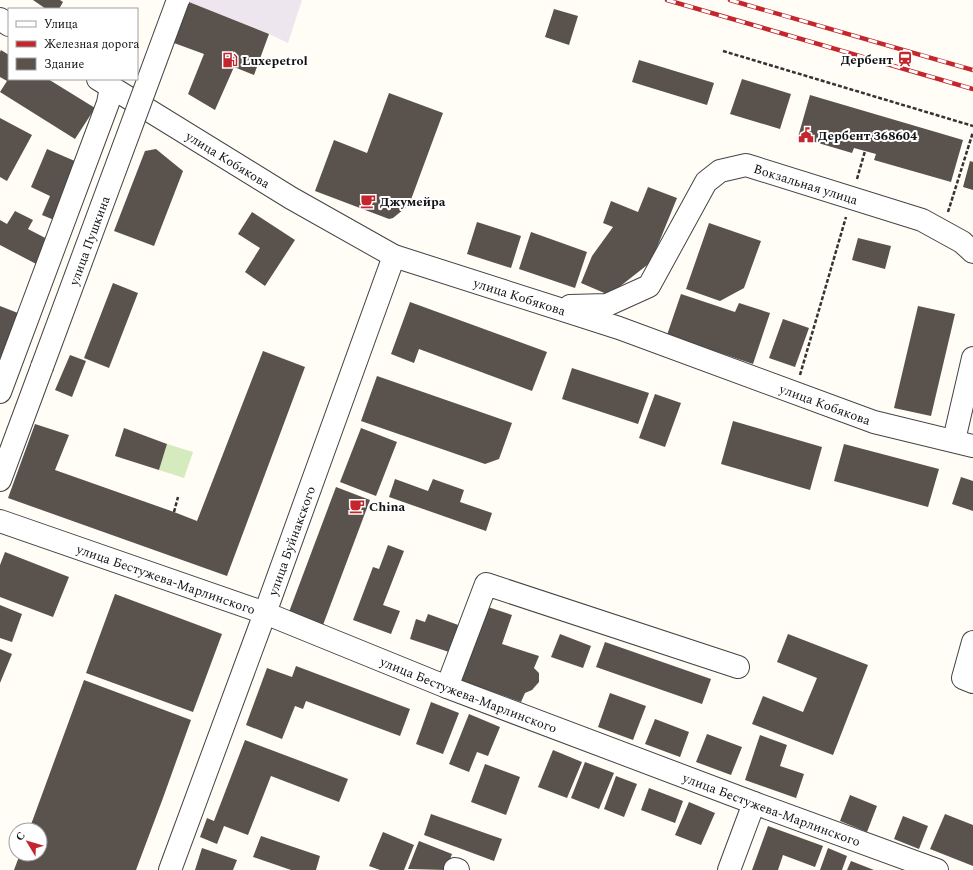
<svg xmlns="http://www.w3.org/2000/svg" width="973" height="870" viewBox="0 0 973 870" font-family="Spectral,serif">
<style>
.industrial{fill:#eee6ef}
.green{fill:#d5ebbd}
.building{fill:#5a524d}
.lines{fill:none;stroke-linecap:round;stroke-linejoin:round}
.minor-casing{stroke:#444;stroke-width:24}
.path{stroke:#333;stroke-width:2.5;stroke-dasharray:4 2;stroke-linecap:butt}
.minor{stroke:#fff;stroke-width:22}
.rail-casing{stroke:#c4262e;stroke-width:4.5}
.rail{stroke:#fff;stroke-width:3;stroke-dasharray:9;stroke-linecap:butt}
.minor-bridge-casing{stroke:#444;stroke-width:24;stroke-linecap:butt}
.minor-bridge{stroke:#fff;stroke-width:22}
.labels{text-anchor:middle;stroke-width:4;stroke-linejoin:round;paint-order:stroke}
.poi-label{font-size:13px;font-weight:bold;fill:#111;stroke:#fff;text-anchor:start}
.street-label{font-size:13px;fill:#111;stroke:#fff}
</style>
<rect width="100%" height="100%" fill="#fffdf5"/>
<path class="industrial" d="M190,0H302L288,43L269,34L189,2Z"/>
<path class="green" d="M167,444L193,452L184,478L159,470Z"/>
<path class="building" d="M33,0H60L63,2L59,9H46Z
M189,2L269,34L254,75L234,67L215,110L188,94L204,54L174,43Z
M554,9L578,16L569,45L545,37Z
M1,50L9,55V79H48L95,108L75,139L0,92L7,81L0,77V52Z
M639,60L714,83L707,105L632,82Z
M742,79L791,94L780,129L730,114Z
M389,93L443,113L409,205L393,218L389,219L315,191L334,140L367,153Z
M810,95L963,140L951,182L874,160L876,154L854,148L852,153L798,137Z
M0,118L32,135L7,181L0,177Z
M47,149L84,165L59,222L42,215L50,196L31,187Z
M156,149L183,171L154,246L114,231L145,151Z
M970,161L973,162V190L963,187Z
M648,187L677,198L651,262L609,295L581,283L592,256L613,227L603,223L611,201L638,212Z
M15,211L33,220L28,229L53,242L40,266L0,245V220L7,224Z
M252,212L295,240L265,286L245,272L260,248L238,234Z
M477,222L521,236L511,268L467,254Z
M709,223L761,241L744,288L720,301L686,289Z
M531,232L587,252L575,288L519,269Z
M858,238L891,246L885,269L852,260Z
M113,283L138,293L109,368L84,358Z
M681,294L735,312L739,303L770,313L753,364L667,335Z
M410,302L547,352L532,391L419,349L414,363L391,354Z
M0,306L23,315L0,372Z
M918,306L955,314L931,416L894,408Z
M783,319L809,328L795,367L769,358Z
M263,351L305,367L227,576L8,498L35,424L69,435L55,470L174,512L197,521Z
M70,355L86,361L72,397L55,390Z
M572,368L649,393L638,424L562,399Z
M377,376L512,423L499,459L485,464L361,421Z
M655,394L681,403L665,447L639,438Z
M733,421L822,447L810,490L721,464Z
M124,428L167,444L159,470L115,456Z
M361,428L397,442L376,496L340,482Z
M844,444L939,469L928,507L834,481Z
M961,477L973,481V511L952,504Z
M395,479L428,491L433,479L464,490L460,502L492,513L486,531L389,497Z
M336,487L370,500L323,625L289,612Z
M388,545L404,551L383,605L400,611L391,634L353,620L373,567L379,569Z
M5,552L69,577L53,617L0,597V565Z
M115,594L222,634L193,712L86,673Z
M0,605L22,614L12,642L0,638Z
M485,606L512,615L502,644L539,656L534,668L539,673V682L532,690L525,693L521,702L459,680Z
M428,614L461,626L452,653L410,639L416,619L425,622Z
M560,634L591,646L583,668L551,657Z
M788,634L868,665L833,755L752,724L763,696L803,712L817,678L777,662Z
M605,642L711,679L702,704L596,667Z
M0,649L12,654L0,683Z
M296,666L410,709L400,736L306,701L303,709L295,706L282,739L246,725L267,668L292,677Z
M84,680L191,720L163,798L136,870H14L20,854H40V830H29Z
M610,693L646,706L633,740L598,727Z
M431,702L459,713L443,754L416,744Z
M469,714L500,727L488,756L477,752L469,772L449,764Z
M655,719L689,732L680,757L645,744Z
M707,734L742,747L731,775L696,762Z
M760,735L787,745L780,766L804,774L796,798L745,780Z
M245,740L348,779L339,802L271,776L248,835L224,826L217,844L200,837L207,818L214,821Z
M553,750L582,762L567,798L538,787Z
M585,762L614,773L599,809L571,798Z
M485,764L520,777L506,815L471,802Z
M616,776L637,784L624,817L604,809Z
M649,788L683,801L675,823L641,810Z
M850,795L877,806L867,832L840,821Z
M689,802L715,813L701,845L675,835Z
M431,814L502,839L494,861L424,835Z
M945,814L973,825V866L930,849Z
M903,816L928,826L919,849L894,839Z
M768,826L823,846L815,867L783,855L778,870H752Z
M383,832L414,845L404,870H380L369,866Z
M261,836L320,856L316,870H291L253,857Z
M419,841L452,854L446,870L408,869Z
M202,848L237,860L233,870H195Z
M828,848L847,856L842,870H820Z
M851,861L874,870H847Z"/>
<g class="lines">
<g class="minor-casing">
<g id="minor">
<path d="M0,19L9,25"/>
<path id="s1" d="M98,79L291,198L394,256L619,328L874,422L973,446"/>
<path id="s2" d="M570,306L607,305L649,286L706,182L720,171L746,165L922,220L962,242L973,252"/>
<path d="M0,392L108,103L111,87"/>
<path d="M954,440L973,358"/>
<path d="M0,480L42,367"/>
<path id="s3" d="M0,521L265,613L447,687L754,803L937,870"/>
<path d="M973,642L963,678L973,682"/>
<path d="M447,687L486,584L738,667"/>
<path d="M455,869L458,870"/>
<path id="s4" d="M170,870L265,613L394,256"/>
<path d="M729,870L754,803"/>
</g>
</g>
<path class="path" d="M723,51L973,126
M857,179L865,151
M948,212L973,132
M800,375L846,217
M174,512L178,497"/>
<use href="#minor" class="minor"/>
<g class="rail-casing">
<path id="rail" d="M667,0L973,89
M730,0L973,70"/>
</g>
<use href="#rail" class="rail"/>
<g class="minor-bridge-casing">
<g id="minor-bridge">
<path id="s5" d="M42,367L178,0"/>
</g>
</g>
<use href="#minor-bridge" class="minor-bridge"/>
</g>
<defs>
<g id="station-bare" transform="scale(1.2)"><path d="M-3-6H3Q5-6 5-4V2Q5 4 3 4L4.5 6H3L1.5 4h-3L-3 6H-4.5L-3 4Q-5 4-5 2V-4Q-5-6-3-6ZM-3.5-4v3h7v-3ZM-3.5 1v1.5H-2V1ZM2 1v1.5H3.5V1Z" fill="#c4262e" stroke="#fff" stroke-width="2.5" paint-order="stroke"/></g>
<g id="fuel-bare" transform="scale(1.2)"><path d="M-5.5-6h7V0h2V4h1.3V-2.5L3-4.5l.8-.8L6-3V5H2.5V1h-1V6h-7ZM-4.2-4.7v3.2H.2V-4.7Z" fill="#c4262e" stroke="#fff" stroke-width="2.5" paint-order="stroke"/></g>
<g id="civic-bare" transform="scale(1.2)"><path d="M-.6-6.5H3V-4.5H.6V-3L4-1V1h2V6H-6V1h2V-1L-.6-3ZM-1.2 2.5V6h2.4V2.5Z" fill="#c4262e" stroke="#fff" stroke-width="2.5" paint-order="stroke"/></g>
<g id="cafe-bare" transform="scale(1.2)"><path d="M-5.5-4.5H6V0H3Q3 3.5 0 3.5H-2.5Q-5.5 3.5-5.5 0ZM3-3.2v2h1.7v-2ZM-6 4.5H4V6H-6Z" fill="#c4262e" stroke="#fff" stroke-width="2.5" paint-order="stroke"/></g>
</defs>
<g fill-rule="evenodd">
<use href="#station-bare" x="905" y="59"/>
<use href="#fuel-bare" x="230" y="60"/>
<use href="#civic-bare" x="806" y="135"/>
<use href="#cafe-bare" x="368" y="201"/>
<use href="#cafe-bare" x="357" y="506"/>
</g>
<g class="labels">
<g class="poi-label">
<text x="893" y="64" text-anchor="end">Дербент</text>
<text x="242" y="65">Luxepetrol</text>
<text x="818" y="140">Дербент 368604</text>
<text x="380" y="206">Джумейра</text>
<text x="369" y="511">China</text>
</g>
<g class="street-label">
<text dy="5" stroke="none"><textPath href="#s1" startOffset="153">улица Кобякова</textPath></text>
<text dy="5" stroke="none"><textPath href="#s2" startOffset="309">Вокзальная улица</textPath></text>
<text dy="5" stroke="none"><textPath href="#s5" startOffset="135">улица Пушкина</textPath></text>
<text dy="5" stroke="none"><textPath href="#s1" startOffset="477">улица Кобякова</textPath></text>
<text dy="5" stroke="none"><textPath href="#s1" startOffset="801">улица Кобякова</textPath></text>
<text dy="5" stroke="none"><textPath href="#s4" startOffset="351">улица Буйнакского</textPath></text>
<text dy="5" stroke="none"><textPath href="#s3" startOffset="176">улица Бестужева-Марлинского</textPath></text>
<text dy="5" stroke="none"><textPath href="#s3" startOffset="500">улица Бестужева-Марлинского</textPath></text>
<text dy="5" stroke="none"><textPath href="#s3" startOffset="824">улица Бестужева-Марлинского</textPath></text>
</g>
</g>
<rect x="8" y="8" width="130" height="72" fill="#ffffff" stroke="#a0a0a0"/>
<rect x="16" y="21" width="20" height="6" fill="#ffffff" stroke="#a0a0a0"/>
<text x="44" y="28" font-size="12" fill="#111111">Улица</text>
<rect x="16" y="41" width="20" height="6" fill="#c4262e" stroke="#a0a0a0"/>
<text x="44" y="48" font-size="12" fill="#111111">Железная дорога</text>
<rect x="16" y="58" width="20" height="12" fill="#5a524d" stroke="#a0a0a0"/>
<text x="44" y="68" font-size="12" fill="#111111">Здание</text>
<g transform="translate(28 842) rotate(308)"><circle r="19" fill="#ffffff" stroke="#a0a0a0"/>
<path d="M0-3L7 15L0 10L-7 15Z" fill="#c4262e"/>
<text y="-6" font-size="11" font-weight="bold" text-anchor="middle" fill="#111111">С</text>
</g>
</svg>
